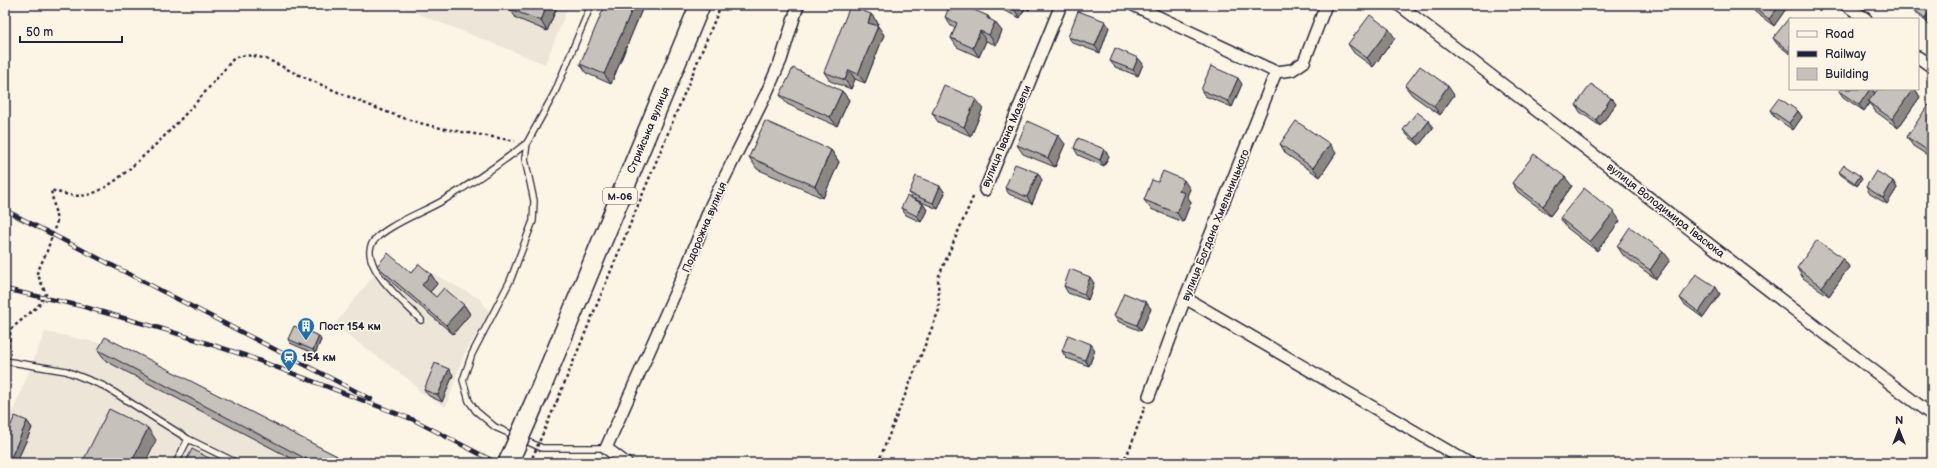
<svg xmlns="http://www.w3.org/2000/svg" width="1937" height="468" viewBox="0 0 1937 468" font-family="'Balsamiq Sans',sans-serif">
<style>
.built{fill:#ece5d8}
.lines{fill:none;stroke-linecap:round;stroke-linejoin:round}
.service-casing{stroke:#22223b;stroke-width:8}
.minor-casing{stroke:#22223b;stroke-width:14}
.trunk-casing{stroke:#22223b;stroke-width:22}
.path{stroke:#22223b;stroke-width:2.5;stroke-dasharray:3 3;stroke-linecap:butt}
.service{stroke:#fcf5e5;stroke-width:5.5}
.minor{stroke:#fcf5e5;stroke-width:11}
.trunk{stroke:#fcf5e5;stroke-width:19}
.rail-casing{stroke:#22223b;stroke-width:4.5}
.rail{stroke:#fcf5e5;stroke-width:3;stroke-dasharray:9;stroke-linecap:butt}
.trunk-bridge-casing{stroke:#22223b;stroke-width:22;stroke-linecap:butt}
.path-bridge{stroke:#22223b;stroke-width:2.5;stroke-dasharray:3 3;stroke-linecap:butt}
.trunk-bridge{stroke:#fcf5e5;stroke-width:19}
.wall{fill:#aaa6a1;stroke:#22223b}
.shaded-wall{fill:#8b8783;stroke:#22223b}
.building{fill:#c6c1bb;stroke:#22223b}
.labels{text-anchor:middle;stroke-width:3.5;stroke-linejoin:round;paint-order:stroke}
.shield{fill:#fcf5e5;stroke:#63616e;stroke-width:1}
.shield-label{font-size:10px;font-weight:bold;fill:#22223b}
.street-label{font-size:11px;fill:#22223b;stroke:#fcf5e5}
.poi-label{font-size:11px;font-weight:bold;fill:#22223b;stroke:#fcf5e5;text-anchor:start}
</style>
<rect width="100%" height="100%" fill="#fcf5e5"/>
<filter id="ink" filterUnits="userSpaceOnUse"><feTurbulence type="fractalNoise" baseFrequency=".025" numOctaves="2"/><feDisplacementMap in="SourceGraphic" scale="8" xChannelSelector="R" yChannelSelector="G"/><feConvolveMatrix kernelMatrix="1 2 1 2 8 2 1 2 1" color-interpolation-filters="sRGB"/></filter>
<g filter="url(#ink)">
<path class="built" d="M396,5H569L545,64Z
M390,255L414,277L423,268L480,299L490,313L464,354L446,407L420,392L411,381L334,325Z
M45,332L115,346L350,463H5V431Z"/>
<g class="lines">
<g class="service-casing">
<path id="service" d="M591,5L555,92L527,143L525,159L534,201L533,221L510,281L472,354L463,380L469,401L476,411L495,427L542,448H606
M421,320C406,304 368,273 370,250C371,240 382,233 390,228C407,217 427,210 444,200C473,183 501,163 527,143
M5,361L66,371L104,386L188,439L237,463
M176,463L188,439"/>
</g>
<g class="minor-casing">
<path id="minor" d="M1133,5L1276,72
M1399,5C1578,141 1753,280 1932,415
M1846,5L1866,19
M1918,57L1932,67
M985,190L1061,5
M1185,298L1469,463
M1149,396L1185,298L1276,72L1292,70L1304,62L1326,5
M626,463L606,448L688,264L711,205L766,94L781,60L798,5"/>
</g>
<g class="trunk-casing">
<path id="trunk" d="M541,388L700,5"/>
</g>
<path class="path" d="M7,353L11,329L38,306L46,294L37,273L47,251L57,221L51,190C66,195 82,199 96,192C112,185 125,173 138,161C173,130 204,94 234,58C257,49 279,66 299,75C336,91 372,108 410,120C444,131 480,134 515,141
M557,401L721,5
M878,463L939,310L938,278L974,195
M1122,463L1130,448L1145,406"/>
<use href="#service" class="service"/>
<use href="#minor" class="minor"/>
<use href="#trunk" class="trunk"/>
<g class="rail-casing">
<path id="rail" d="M5,210L371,399
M5,289L81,306L166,330L247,356L414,420L497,463"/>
</g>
<use href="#rail" class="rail"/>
<g class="trunk-bridge-casing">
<path id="trunk-bridge" d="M508,463L541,388"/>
</g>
<path class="path-bridge" d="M530,463L557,401"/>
<use href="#trunk-bridge" class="trunk-bridge"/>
</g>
<path class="wall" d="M511,5H555L557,7L547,31L516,18L510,9Z
M992,5H1031L1029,10L1025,8L1020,18Z
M1751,5H1787L1788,6L1774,26L1755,12L1751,6Z
M1908,5H1932V20L1929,24L1913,11Z
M643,7L611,84L586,73L580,64Z
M964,9L988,16L990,19L1002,31L996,45L986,41L979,57L957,47L951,38L955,28L951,26L945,17Z
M871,14L878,23L877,26L884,35L865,83L855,79L851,89L830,81L824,72Z
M1790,19V54L1777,44L1773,38Z
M1109,27L1100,53L1073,43L1068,37Z
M1395,38L1373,67L1354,53L1348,44Z
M1138,58L1143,64L1138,76L1115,67L1110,61Z
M1242,84L1232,107L1205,96L1201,90Z
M1405,86L1454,95L1440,115L1412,95Z
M1840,89H1872L1875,93L1878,89H1915L1920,97L1898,128L1875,111L1869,103L1864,111L1843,97L1839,91Z
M842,91L849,100L837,126L787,104L780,95Z
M1611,98L1616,104L1600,126L1580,112L1576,105Z
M1932,107V158L1913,146L1907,137Z
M983,108L971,136L938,122L932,113Z
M1770,110L1798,111L1802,117L1793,130L1774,117Z
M1429,121L1433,128L1419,145L1408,136L1403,130Z
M1065,144L1055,167L1023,154L1017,145Z
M1280,144L1336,153L1320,177L1286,154Z
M1074,148L1109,156L1104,166L1078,155Z
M831,150L839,162L823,198L757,169L749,157Z
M1839,172L1862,179L1857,186L1841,175Z
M1042,180L1032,204L1009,194L1005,188Z
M1893,181L1897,188L1887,204L1870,194L1866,187Z
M1158,182L1190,189L1187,196L1191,202L1183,222L1151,209L1144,200Z
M1512,183L1572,186L1550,216L1518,192Z
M940,186L945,193L938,209L914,199L923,204L927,210L921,222L906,215L901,208L913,199L909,193Z
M1560,218L1620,221L1597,251L1567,228Z
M1617,246L1670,260L1656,279L1623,255Z
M1843,258L1849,267L1829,296L1803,278L1797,268Z
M377,266L411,273L431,274L437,284L430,292L436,297L464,305L470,314L453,334L383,275Z
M1094,283L1088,300L1068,293L1064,286Z
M1720,294L1703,318L1684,304L1680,298Z
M1146,302L1151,309L1141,331L1119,322L1114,316Z
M288,339L321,340L315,354L290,343Z
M98,350L337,456L342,463H300L106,361Z
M1095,350L1089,366L1066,358L1062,351Z
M453,375L442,402L429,396L424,390Z
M27,421L32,428L16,463H8L5,462V438Z"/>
<path class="shaded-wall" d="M547,5H555L557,7L547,31L541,21Z
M634,5H642L643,7L611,84L604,74Z
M1016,5H1023L1025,8L1020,18L1014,9Z
M1025,5H1031L1029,10Z
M1780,5H1787L1788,6L1774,26L1769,19Z
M1932,8V20L1929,24L1925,18Z
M871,14L878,23L874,32L868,23Z
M988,16L994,25L995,22L1002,31L996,45L989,35L987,18Z
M1105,21L1109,27L1100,53L1095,46Z
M878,26L884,35L865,83L858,74Z
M1389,29L1395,38L1373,67L1367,58Z
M980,31L986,41L979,57L973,48Z
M1138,58L1143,64L1138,76L1133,70Z
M849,70L855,79L851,89L845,80Z
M1238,78L1242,84L1232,107L1228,101Z
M1448,86L1454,95L1440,115L1434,106Z
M1870,89H1872L1875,94L1864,111L1859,105Z
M1913,89H1915L1920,97L1898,128L1892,119Z
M842,91L849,100L837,126L830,117Z
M1611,98L1616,104L1600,126L1596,120Z
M976,99L983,108L971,136L964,127Z
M1798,111L1802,117L1793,130L1789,123Z
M1429,121L1433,128L1419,145L1415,139Z
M1058,135L1065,144L1055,167L1048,158Z
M1932,142V158L1927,150Z
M1330,144L1336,153L1320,177L1313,168Z
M1104,149L1109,156L1104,166L1100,160Z
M831,150L839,162L823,198L815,186Z
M1038,173L1042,180L1032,204L1027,197Z
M1860,176L1862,179L1857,186L1855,183Z
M1565,177L1572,186L1550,216L1543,206Z
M1184,180L1190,189L1187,196L1191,202L1183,222L1177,213L1179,191Z
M1893,181L1897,188L1887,204L1883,198Z
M940,186L945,193L938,209L933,203Z
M923,204L927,210L921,222L917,216Z
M1614,212L1620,221L1597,251L1590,242Z
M1663,251L1670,260L1656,279L1650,270Z
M1843,258L1849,267L1829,296L1822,287Z
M431,274L437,284L428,294L422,285Z
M1090,277L1094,283L1088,300L1084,294Z
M1716,287L1720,294L1703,318L1699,312Z
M1146,302L1151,309L1141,331L1137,325Z
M464,305L470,314L453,334L446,325Z
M319,336L321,340L315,354L313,350Z
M1091,344L1095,350L1089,366L1085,360Z
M449,369L453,375L442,402L438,395Z
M27,421L32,428L16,463H12L10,460Z
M148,428L156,440L145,463H131Z
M337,456L342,463H333Z"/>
<path class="building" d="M511,5H547L541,21L510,9Z
M605,5H634L604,74L580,64Z
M950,5H955L964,9L965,6L988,16L987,18L995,22L989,35L980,31L973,48L951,38L957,23L945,17Z
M1005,5H1016L1014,9Z
M1751,5H1780L1769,19L1751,6Z
M1908,5H1932V8L1925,18Z
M850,6L871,14L868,23L878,26L858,74L849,70L845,80L824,72Z
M1078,11L1105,21L1095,46L1068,37Z
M1370,15L1389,29L1367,58L1348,44Z
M1789,18L1791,19H1790V52L1773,38Z
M1115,48L1138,58L1133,70L1110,61Z
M1211,66L1238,78L1228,101L1201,90Z
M1420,66L1448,86L1434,106L1405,86Z
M793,68L842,91L830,117L780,95Z
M1591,84L1611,98L1596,120L1576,105Z
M944,85L976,99L964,127L932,113Z
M1840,89H1870L1859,105L1839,91Z
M1878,89H1913L1892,119L1868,102Z
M1779,98L1798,111L1789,123L1770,110Z
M1928,105L1932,107V142L1927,150L1907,137Z
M1417,112L1429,121L1415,139L1403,130Z
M765,121L831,150L815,186L749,157Z
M1027,121L1058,135L1048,158L1017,145Z
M1296,121L1330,144L1313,168L1280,144Z
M1078,138L1104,149L1100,160L1074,148Z
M1534,154L1565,177L1543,206L1512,183Z
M1015,164L1038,173L1027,197L1005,188Z
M1844,165L1860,176L1855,183L1839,172Z
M1163,171L1184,180L1179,191L1185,193L1177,213L1144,200L1152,180L1158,182Z
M1876,171L1893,181L1883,198L1866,187Z
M916,176L940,186L933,203L909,193Z
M1584,188L1614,212L1590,242L1560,218Z
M907,196L923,204L917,216L901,208Z
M1630,227L1663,251L1650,270L1617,246Z
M1817,240L1843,258L1822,287L1797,268Z
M388,253L411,273L419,264L431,274L422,285L436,297L444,288L464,305L446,325L377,266Z
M1070,269L1090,277L1084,294L1064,286Z
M1696,274L1716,287L1699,312L1680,298Z
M1124,293L1146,302L1137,325L1114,316Z
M294,326L319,336L313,350L288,339Z
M1068,335L1091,344L1085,360L1062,351Z
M105,337L337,456L333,463H314L98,350Z
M435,363L449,369L438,395L424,390Z
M109,409L148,428L131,463H82Z
M15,416L27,421L10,460L5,457V438Z
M192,449L218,463H185Z"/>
</g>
<defs>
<g id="building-pin" transform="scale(0.9)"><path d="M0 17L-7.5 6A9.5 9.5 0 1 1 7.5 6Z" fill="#1f6fb2" stroke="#fcf5e5"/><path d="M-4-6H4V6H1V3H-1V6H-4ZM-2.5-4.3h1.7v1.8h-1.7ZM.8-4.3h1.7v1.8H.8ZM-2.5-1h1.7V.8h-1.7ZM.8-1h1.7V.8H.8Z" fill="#fff"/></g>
<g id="station-pin" transform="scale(0.9)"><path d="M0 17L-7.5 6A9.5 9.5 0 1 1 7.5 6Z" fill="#1f6fb2" stroke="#fcf5e5"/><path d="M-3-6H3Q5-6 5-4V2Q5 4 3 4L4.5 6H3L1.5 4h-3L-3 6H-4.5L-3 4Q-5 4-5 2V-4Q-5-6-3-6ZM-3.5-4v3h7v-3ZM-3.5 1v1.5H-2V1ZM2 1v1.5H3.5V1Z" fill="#fff"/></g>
</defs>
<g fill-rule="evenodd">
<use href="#building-pin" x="306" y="326"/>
<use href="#station-pin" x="289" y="357"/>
</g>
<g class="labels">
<rect class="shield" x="603" y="188" width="34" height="16" rx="3"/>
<g class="shield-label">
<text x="620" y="200">М-06</text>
</g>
<g class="street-label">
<text transform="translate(648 130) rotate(-67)" y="4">Стрийська вулиця</text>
<text transform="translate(1006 136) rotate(-67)" y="4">вулиця Івана Мазепи</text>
<text transform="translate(1666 210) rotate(38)" y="4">вулиця Володимира Івасюка</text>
<text transform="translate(1215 225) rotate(-68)" y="4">вулиця Богдана Хмельницького</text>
<text transform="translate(704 227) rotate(-67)" y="4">Подорожна вулиця</text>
</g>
<g class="poi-label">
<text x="319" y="330">Пост 154 км</text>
<text x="302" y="361">154 км</text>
</g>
</g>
<rect width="1937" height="468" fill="none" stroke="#fcf5e5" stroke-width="20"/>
<rect x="10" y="10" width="1917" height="448" fill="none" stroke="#22223b" stroke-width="1.5" filter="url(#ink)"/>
<rect x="1789" y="18" width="130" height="72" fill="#fcf5e5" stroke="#a5a1a1"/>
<rect x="1797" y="31" width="20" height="6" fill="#fcf5e5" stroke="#a5a1a1"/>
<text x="1825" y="38" font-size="12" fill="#22223b">Road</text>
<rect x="1797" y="51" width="20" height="6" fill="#22223b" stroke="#a5a1a1"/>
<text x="1825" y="58" font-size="12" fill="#22223b">Railway</text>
<rect x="1797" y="68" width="20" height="12" fill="#c6c1bb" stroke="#a5a1a1"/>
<text x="1825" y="78" font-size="12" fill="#22223b">Building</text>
<g transform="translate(1899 430)" stroke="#fcf5e5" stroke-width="3" paint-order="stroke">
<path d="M0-3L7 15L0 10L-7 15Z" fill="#22223b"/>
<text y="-6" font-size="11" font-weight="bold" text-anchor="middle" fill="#22223b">N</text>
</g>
<path d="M20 36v6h102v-6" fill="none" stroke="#22223b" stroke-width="2"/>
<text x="26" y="36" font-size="12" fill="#22223b" stroke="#fcf5e5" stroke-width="3" paint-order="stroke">50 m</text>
</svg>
